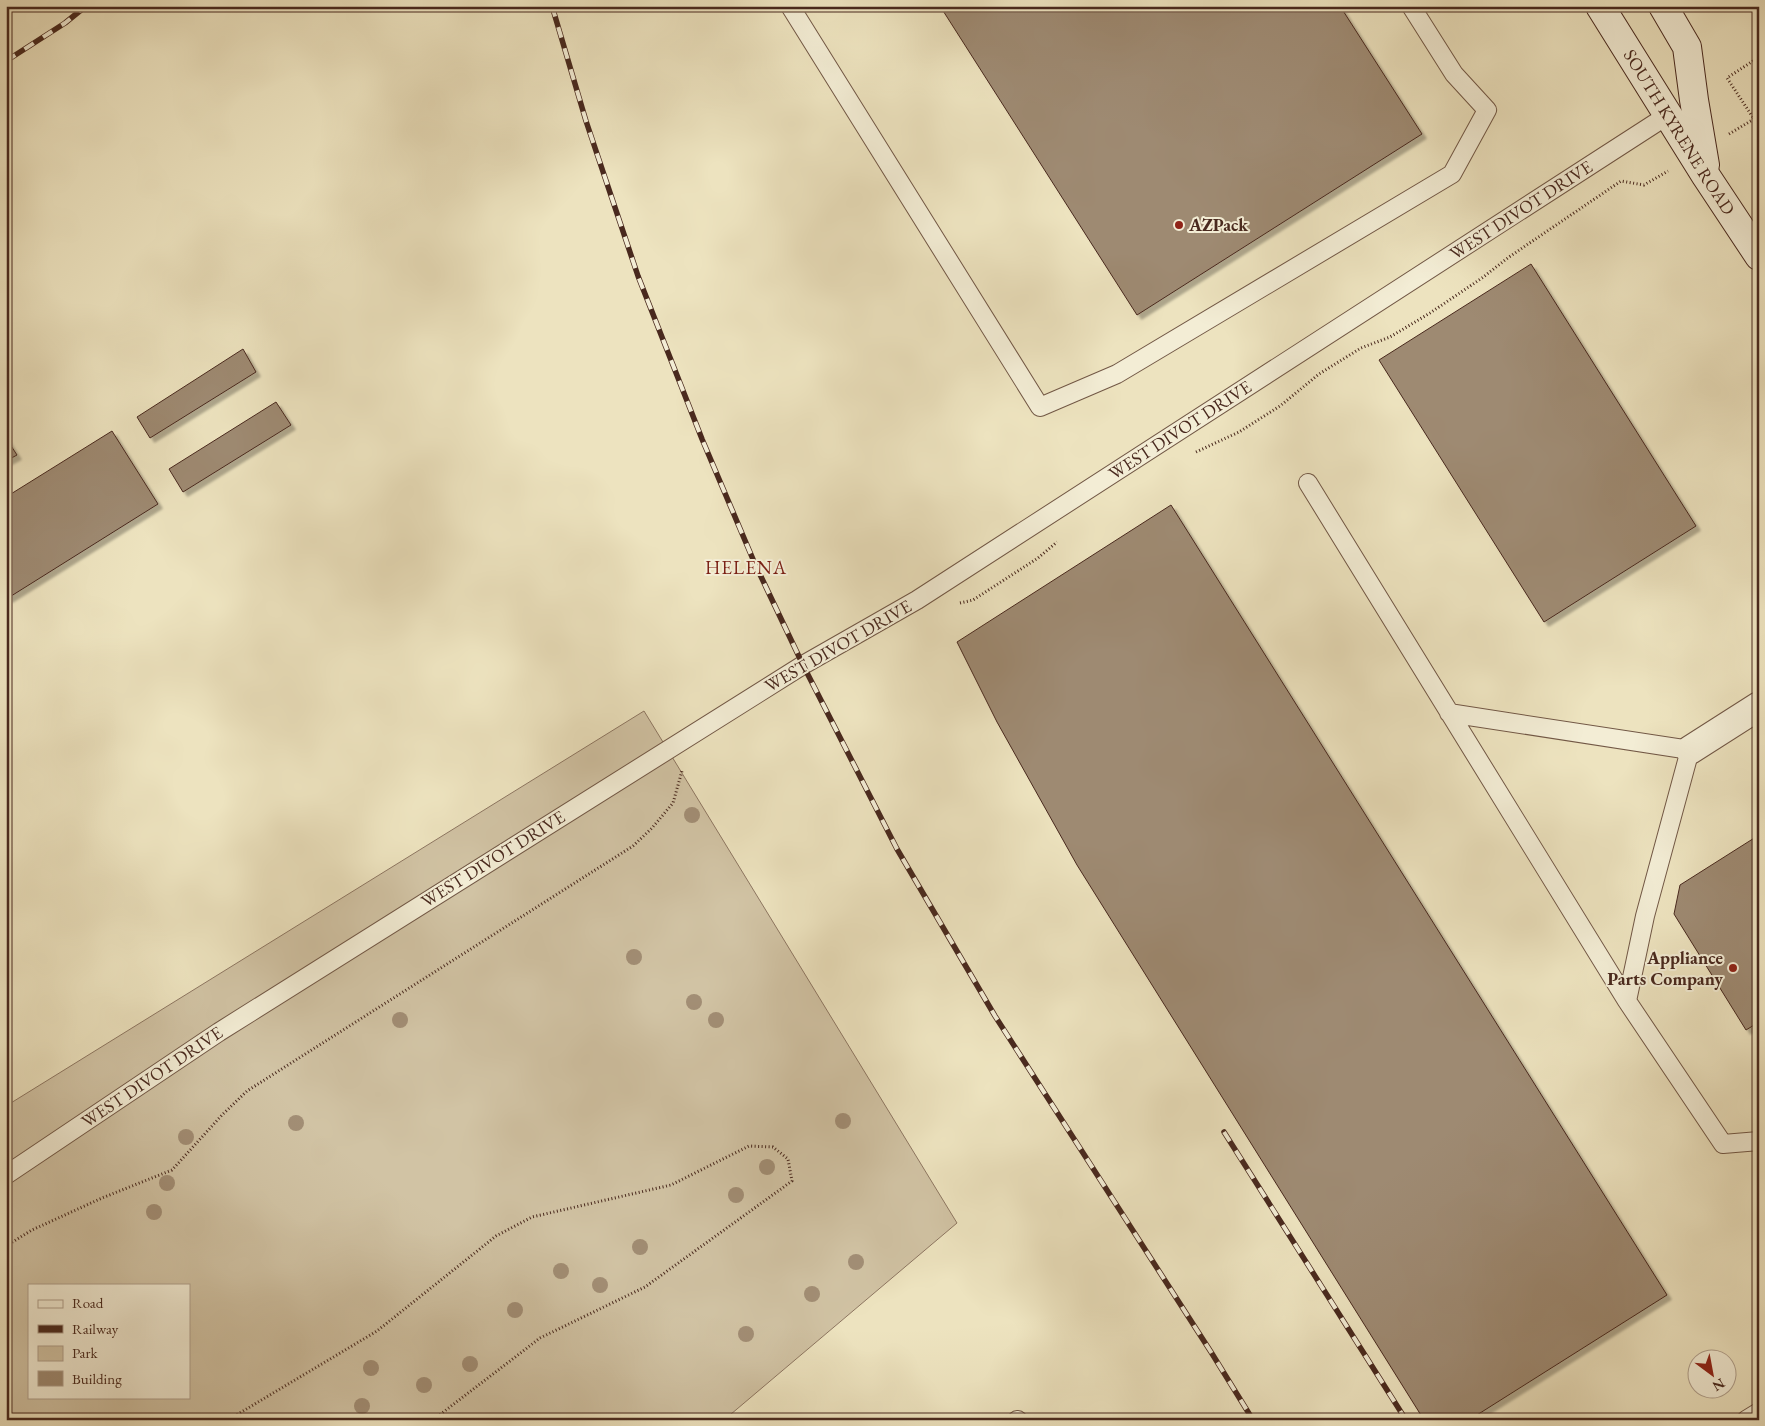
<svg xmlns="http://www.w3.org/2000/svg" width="1765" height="1426" viewBox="0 0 1765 1426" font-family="'EB Garamond',serif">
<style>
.green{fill:#d1c3a4;stroke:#8d7661;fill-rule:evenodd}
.building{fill:#9e8a72;stroke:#49291e;filter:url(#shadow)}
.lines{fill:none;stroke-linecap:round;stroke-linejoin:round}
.service-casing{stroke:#725846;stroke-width:20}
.minor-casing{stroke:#725846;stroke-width:30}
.secondary-casing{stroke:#49291e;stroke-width:30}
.path{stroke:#49291e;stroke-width:3;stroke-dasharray:1 2.5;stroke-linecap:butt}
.service{stroke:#f3edd5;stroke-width:18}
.minor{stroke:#f3edd5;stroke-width:28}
.secondary{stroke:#f3edd5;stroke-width:28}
.rail-casing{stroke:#49291e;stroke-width:5.5}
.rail{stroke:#f3edd5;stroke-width:4;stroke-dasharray:11;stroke-linecap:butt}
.tree{fill:#a28e75}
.poi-dot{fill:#8f2418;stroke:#f3edd5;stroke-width:2}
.labels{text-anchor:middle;stroke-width:4;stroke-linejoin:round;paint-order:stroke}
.street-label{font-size:18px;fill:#49291e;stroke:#f3edd5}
.poi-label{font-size:18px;font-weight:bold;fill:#49291e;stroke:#f3edd5;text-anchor:start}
.neighbourhood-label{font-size:19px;letter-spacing:1px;fill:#7a1f14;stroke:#f3edd5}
</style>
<defs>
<filter id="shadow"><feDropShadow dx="4.5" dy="4.5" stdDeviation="1" flood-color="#0004"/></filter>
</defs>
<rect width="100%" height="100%" fill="#ede3bf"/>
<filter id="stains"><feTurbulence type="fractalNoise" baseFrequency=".004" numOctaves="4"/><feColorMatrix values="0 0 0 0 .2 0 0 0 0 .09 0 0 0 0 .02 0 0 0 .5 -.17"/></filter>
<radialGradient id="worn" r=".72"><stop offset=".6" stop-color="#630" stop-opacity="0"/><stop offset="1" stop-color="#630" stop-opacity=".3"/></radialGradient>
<path class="green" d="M644,711L957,1223L724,1420H6V1106ZM29,1285H189V1397H29Z"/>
<path class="building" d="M940,6H1340L1422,134L1137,315Z
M1531,264L1696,526L1544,622L1379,360Z
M243,349L256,372L150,438L137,417Z
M276,402L291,425L183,492L169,469Z
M112,431L158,504L8,598L6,596V497Z
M6,438L17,455L6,461Z
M1171,505L1667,1295L1469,1420H1424L1077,865L997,722L957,642Z
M1759,835V1022L1746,1030L1674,914L1680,885Z"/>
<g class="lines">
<g class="service-casing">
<path id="service" d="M790,6L1040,407L1117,374L1452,174L1487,110L1454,74L1411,6
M1308,483L1627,1001
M1449,713L1690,750L1645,916L1627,1001L1723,1144L1759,1141
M6,1175L219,1032L803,665L917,600L1668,115
M1017,1420H1018
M1746,1420L1759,1412"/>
</g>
<g class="minor-casing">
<path id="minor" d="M1690,750L1759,706"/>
</g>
<g class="secondary-casing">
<g id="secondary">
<path id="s1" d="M1600,6L1706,176L1759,256"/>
<path d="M1663,6L1687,47L1694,100L1705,165"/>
</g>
</g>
<path class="path" d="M1729,134L1754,119L1727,78L1759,57
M1196,452L1239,432L1280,406L1319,374L1361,348L1390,337L1430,313L1482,278L1509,257L1621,181L1644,185L1668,171
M960,603L973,600L1038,558L1057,542
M6,1246L32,1230L102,1198L172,1170L222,1115L247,1091L633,846L652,828L673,803L682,771
M228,1420L377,1331L496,1236L532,1217L671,1185L749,1146L773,1147L788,1159L792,1181L645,1287L540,1338L433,1420"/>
<use href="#service" class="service"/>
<use href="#minor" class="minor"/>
<use href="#secondary" class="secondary"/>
<g class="rail-casing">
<path id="rail" d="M552,6L586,121L638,276L702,439L755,564L803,665L897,849L995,1016L1211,1352L1253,1420
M6,61L65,23L86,6
M1224,1132L1406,1420"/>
</g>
<use href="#rail" class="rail"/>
</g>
<g class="tree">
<circle cx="692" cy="815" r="8"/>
<circle cx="634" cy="957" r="8"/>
<circle cx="694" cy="1002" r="8"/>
<circle cx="400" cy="1020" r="8"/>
<circle cx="716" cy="1020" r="8"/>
<circle cx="843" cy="1121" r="8"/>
<circle cx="296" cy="1123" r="8"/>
<circle cx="186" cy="1137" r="8"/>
<circle cx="767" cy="1167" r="8"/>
<circle cx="167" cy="1183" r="8"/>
<circle cx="736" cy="1195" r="8"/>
<circle cx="154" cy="1212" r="8"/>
<circle cx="640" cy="1247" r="8"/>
<circle cx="856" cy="1262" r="8"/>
<circle cx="561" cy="1271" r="8"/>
<circle cx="600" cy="1285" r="8"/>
<circle cx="812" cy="1294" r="8"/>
<circle cx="515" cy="1310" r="8"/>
<circle cx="746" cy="1334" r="8"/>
<circle cx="470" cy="1364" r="8"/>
<circle cx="371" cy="1368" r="8"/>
<circle cx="424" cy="1385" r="8"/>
<circle cx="362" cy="1406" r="8"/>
</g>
<g class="poi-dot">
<circle cx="1179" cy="225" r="5"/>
<circle cx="1733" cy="968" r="5"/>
</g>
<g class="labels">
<g class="street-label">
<text dy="6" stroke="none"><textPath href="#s1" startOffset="149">SOUTH KYRENE ROAD</textPath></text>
<text transform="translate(1521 210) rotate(-33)" y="6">WEST DIVOT DRIVE</text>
<text transform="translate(1180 430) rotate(-33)" y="6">WEST DIVOT DRIVE</text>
<text transform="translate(838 646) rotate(-30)" y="6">WEST DIVOT DRIVE</text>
<text transform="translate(493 859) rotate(-32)" y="6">WEST DIVOT DRIVE</text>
<text transform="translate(152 1077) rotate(-34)" y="6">WEST DIVOT DRIVE</text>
</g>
<g class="poi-label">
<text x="1189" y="231">AZPack</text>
<text x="1723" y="964" text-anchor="end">Appliance<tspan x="1723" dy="21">Parts Company</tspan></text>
</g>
<g class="neighbourhood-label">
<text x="746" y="574">HELENA</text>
</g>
</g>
<rect width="1765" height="1426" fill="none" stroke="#ede3bf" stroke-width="25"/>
<rect x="8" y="8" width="1750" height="1411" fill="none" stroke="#49291e" stroke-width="2.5"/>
<rect x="12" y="12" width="1740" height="1401" fill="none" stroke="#49291e"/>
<rect x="28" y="1284" width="162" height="115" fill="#f3edd5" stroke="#af9f8c"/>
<rect x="38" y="1300" width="25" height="8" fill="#f3edd5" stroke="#af9f8c"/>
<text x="72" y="1308" font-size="15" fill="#49291e">Road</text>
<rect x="38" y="1325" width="25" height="8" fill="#49291e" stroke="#af9f8c"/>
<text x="72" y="1334" font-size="15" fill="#49291e">Railway</text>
<rect x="38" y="1346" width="25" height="15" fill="#d1c3a4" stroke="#af9f8c"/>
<text x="72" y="1358" font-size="15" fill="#49291e">Park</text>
<rect x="38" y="1371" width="25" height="15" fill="#9e8a72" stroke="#af9f8c"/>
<text x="72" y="1384" font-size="15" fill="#49291e">Building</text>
<g transform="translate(1712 1374) rotate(148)"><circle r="24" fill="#f3edd5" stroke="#af9f8c"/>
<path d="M0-4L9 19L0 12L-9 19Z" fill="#8f2418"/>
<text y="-8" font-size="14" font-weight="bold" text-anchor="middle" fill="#49291e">N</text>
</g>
<rect width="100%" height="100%" filter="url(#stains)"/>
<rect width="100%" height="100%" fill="url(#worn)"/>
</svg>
